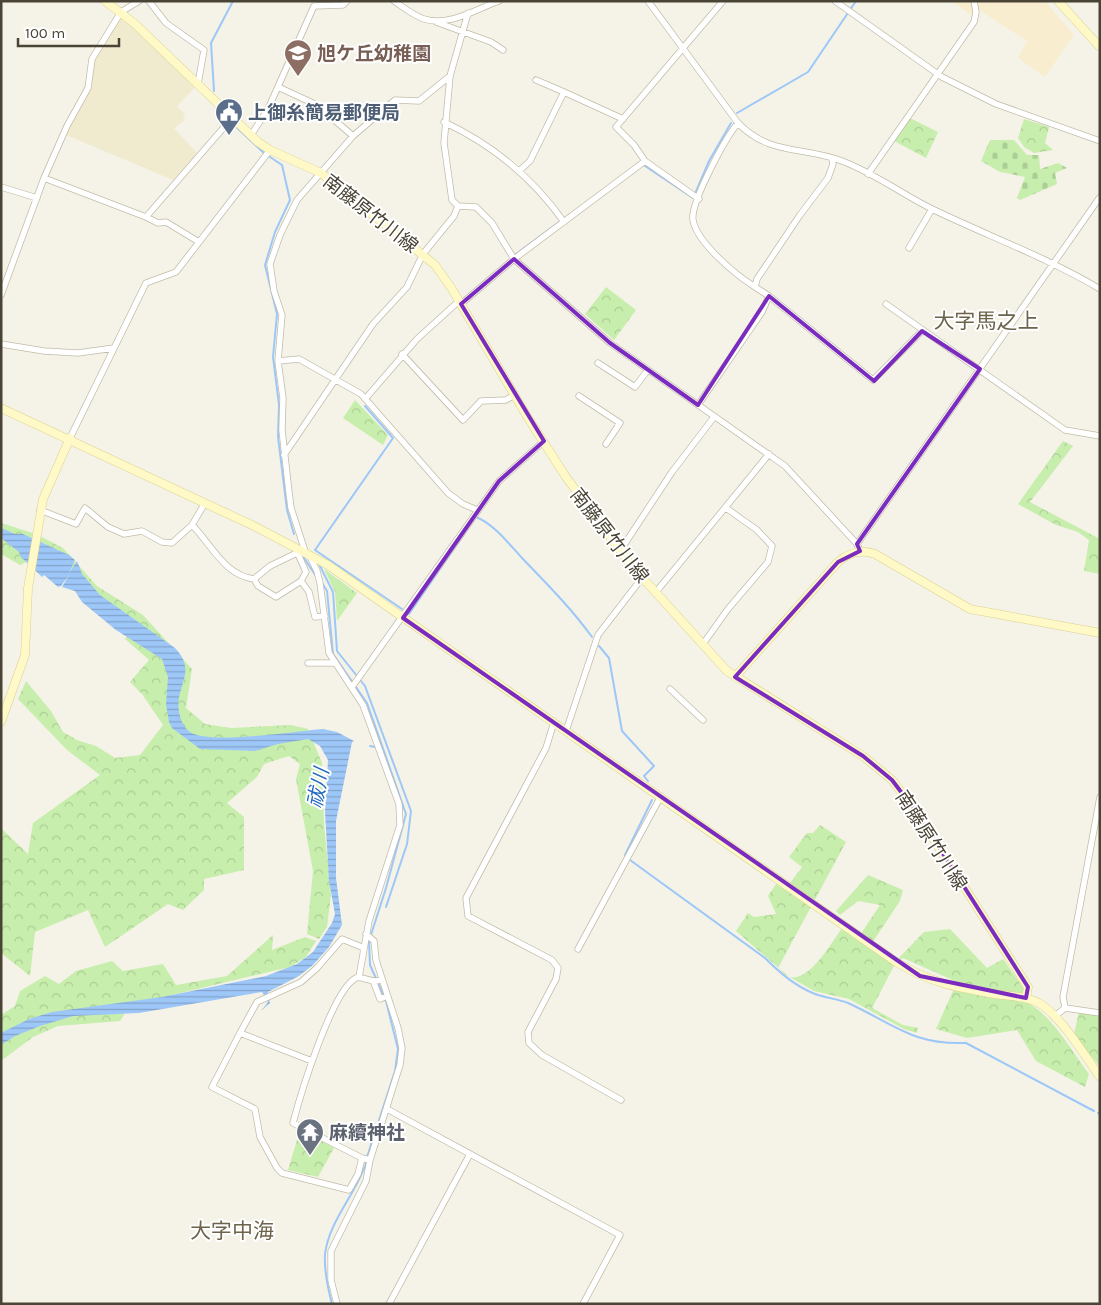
<svg xmlns="http://www.w3.org/2000/svg" width="1101" height="1305" viewBox="0 0 1101 1305" font-family="Karla,'Noto Sans JP',sans-serif">
<style>
.commercial{fill:#f9edd0}
.education{fill:#f0ebcf}
.forest{fill:url(#forest-crowns)}
.cemetery{fill:url(#cemetery-stones)}
.water{fill:url(#water-rules)}
.lines{fill:none;stroke-linecap:round;stroke-linejoin:round}
.stream{stroke:#9dc7f8;stroke-width:2}
.street-casing{stroke:#c2bca8;stroke-width:7}
.secondary-casing{stroke:#d9d192;stroke-width:9}
.street{stroke:#fff;stroke-width:5.5}
.secondary{stroke:#fff9c7;stroke-width:8}
.marked{fill:none;stroke:#7b2cbf;stroke-width:4;stroke-linejoin:round}
.labels{text-anchor:middle;stroke-width:4;stroke-linejoin:round;paint-order:stroke}
.education-label{font-size:19px;font-weight:bold;fill:#785e54;stroke:#fff;text-anchor:start}
.service-label{font-size:19px;font-weight:bold;fill:#4e5e75;stroke:#fff;text-anchor:start}
.street-label{font-size:19px;fill:#494435;stroke:#fff}
.worship-label{font-size:19px;font-weight:bold;fill:#5b616d;stroke:#fff;text-anchor:start}
.water-label{font-size:20px;font-style:italic;fill:#2269c1;stroke:#fff}
.quarter-label{font-size:21px;fill:#6d644b;stroke:#fff}
</style>
<defs>
<pattern id="forest-crowns" width="20" height="18" patternUnits="userSpaceOnUse" patternTransform="scale(1.25)"><rect width="20" height="18" fill="#c7eeac"/><path d="M2 6a3 3 0 1 1 6 0M12 15a3 3 0 1 1 6 0" fill="none" stroke="#accd95"/></pattern>
<pattern id="cemetery-stones" width="16" height="16" patternUnits="userSpaceOnUse" patternTransform="scale(1.25)"><rect width="16" height="16" fill="#c7eeac"/><path d="M2 7V4a2 2 0 0 1 4 0v3zM10 15v-3a2 2 0 0 1 4 0v3z" fill="#accd95"/></pattern>
<pattern id="water-rules" width="6" height="5" patternUnits="userSpaceOnUse" patternTransform="scale(1.25)"><rect width="6" height="5" fill="#9dc7f8"/><path d="M0 2.5h6" fill="none" stroke="#82a3ca"/></pattern>
</defs>
<rect width="100%" height="100%" fill="#f5f3e7"/>
<path class="commercial" d="M951,1H1045L1074,35L1045,77L1018,58L1027,41L979,10L971,15Z"/>
<path class="education" d="M124,17L196,86L177,106L185,114L183,117L185,120L174,128L197,153L173,180L66,135L91,90L94,60L119,18Z"/>
<path class="forest" d="M910,118L938,132L926,158L894,141Z
M1024,119L1049,127L1045,143L1053,150L1034,153L1024,147L1018,138Z
M606,287L636,310L614,340L585,314Z
M355,400L388,435L383,445L343,418Z
M1063,441L1073,446L1030,502L1100,539V574L1084,571L1089,540L1078,532L1056,525L1018,504Z
M1,523L36,534L63,548L97,586L143,615L192,669L186,708L205,724L231,728L291,725L308,729L322,763L324,824L331,895L327,927L319,939L307,934L313,871L296,779L300,764L289,756L264,764L257,777L227,803L244,817V870L204,879V890L183,910L168,904L105,947L88,910L35,932L30,976L1,953V828L28,854L33,823L100,775L67,750L18,699L26,681L51,711L63,732L77,740L96,746L115,758L140,755L163,725L142,694L130,682L149,660L125,639L136,624L75,579L63,556L47,552L20,565L1,554Z
M324,569L357,593L337,621L335,592Z
M820,825L846,842L778,968C781,970 784,974 787,976C808,986 832,941 843,927L858,938L880,905L858,901L840,915L836,911L868,875L903,890L900,901L870,946L893,964L924,932L950,929L987,968L1003,959L1024,989L1022,1001C1048,1008 1073,1053 1089,1074L1085,1087L1036,1061L1017,1030L967,1038L936,1029L957,982L903,958L894,966L872,1008L903,1025L918,1028L917,1033L904,1029L849,999L814,991L788,976L736,931L748,913L754,917L776,914L768,896L776,884L785,890L802,867L789,857L807,833H813Z
M273,935L272,950L305,937L316,941L306,957L290,967L130,1005L120,1021L58,1026L33,1037L1,1061V1015L15,1006L20,991L45,976L59,984L76,971L112,961L123,971L163,964L176,985L227,976Z
M1079,1012L1100,1016V1067L1074,1034Z
M303,1131L334,1148L318,1177L288,1170L297,1140Z"/>
<path class="cemetery" d="M990,140H1014L1027,155H1039L1040,169L1058,163L1067,168L1055,173L1057,184L1020,200L1017,198L1025,177L1000,172L981,161Z"/>
<path class="water" d="M1,528L15,534H23L69,555L75,560L69,573L77,561L82,574L100,595L175,648C192,666 184,677 179,697C177,708 180,725 190,732C209,745 297,731 323,729L337,732L354,741L352,742L336,821V878L342,925L329,947L313,965L299,976L268,992L270,1003L261,1011L268,1002L262,992L139,1013L73,1016L40,1026L15,1036L1,1045V1033L29,1019L52,1012L162,997L266,976L297,964L313,952L332,923L335,914L329,881L325,812L328,760L320,746L308,739L278,744L255,751L200,749L172,728L169,722L166,704L168,677L162,659L116,630L82,602L75,591L62,587L69,575L61,586L58,587L44,575L42,577L21,557L19,552L1,538Z"/>
<g class="lines">
<path class="stream" d="M214,91L211,43L233,1
M737,113L808,72L856,1
M232,123L265,154
M270,157L282,165L290,200L275,232L265,265L277,314L273,357L279,405L278,437L287,510L294,534
M642,164L693,198
M695,194L709,161L731,123
M516,254L562,220
M365,406L393,438L315,550L402,609
M476,517C494,524 509,544 522,558C547,584 571,608 592,637
M302,555L316,576
M320,566L333,592L337,651L365,686L411,811L407,844L386,907
M322,583L327,591L333,654L367,703L406,814L386,888L369,941L370,965L386,1001L398,1049L395,1071L367,1157
M409,614L469,527
M599,646L609,658L622,731L654,766L644,776L648,781
M370,746L375,747
M625,855L652,800
M630,860L765,958C780,973 795,986 815,994C826,998 838,999 848,1003C894,1024 912,1045 966,1043L1094,1111
M1098,1113L1100,1114
M332,1304C328,1289 324,1270 325,1254C329,1221 356,1194 366,1163"/>
<g class="street-casing">
<path id="street" d="M149,1L166,23L204,50L198,84
M394,1C403,7 414,16 424,19C449,27 476,9 499,1
M648,1L738,123C770,156 803,146 842,161C874,173 902,194 932,209C988,236 1046,257 1100,289
M835,1L942,77L996,104L1100,141
M436,22L491,42L503,50
M536,80L564,92
M278,87L317,105L353,136
M444,122C493,145 533,178 564,222
M738,123C726,137 690,203 693,220C697,243 736,275 755,287
M251,135L268,109L314,6L343,5L347,1
M519,171L530,161L564,92L623,119
M868,174L974,22L976,12L974,1
M44,178L146,217L232,118
M1,187L37,198
M699,199L645,161L634,145L616,127L723,1
M458,206L476,207L492,223L514,259L610,343L785,466L857,544L860,551
M146,217L158,223L166,222L199,242
M909,248L932,209
M1,295L44,178L67,126L88,88L92,59L121,12L139,1
M769,296L873,380L922,331
M461,304L514,259L645,161
M886,304L1065,430L1100,436
M1,344L44,351L78,353L114,348
M402,354L463,420L481,401L506,400L514,395
M278,361L299,359L361,394L448,493L463,504L477,510
M598,363L635,387L647,371
M579,396L620,423L606,444
M366,398L417,339L459,301
M698,405L762,312L769,296L755,287L757,279L800,215L828,178L833,164L832,158
M70,438L146,283L176,272L270,150
M284,455L373,324L407,287L423,254L454,216L458,206L452,200L444,143L450,76
M40,510L76,524L85,508L108,527L124,534L142,531L162,542L172,543L192,525L205,503
M192,525C212,545 224,575 254,579L270,566L303,550
M857,544L1100,197
M305,551L291,508L289,492L282,430L283,398L278,361L282,315L274,291L270,264L280,235L297,200L353,136L395,100L419,101L450,76L468,13
M620,551L672,472L714,417
M309,555L317,571L320,583L329,653L363,705L399,804L400,825L369,921L359,977
M254,579L258,586L276,597L301,581L306,572L298,554
M301,581L309,592L315,617L325,616
M656,592L769,454
M703,644L728,609L768,562L772,546L757,530L726,508
M308,663H335
M352,687L499,481L544,441
M670,689L703,720
M554,722L546,748L466,898L468,916L552,960L558,968L556,979L528,1032L529,1043L542,1055L621,1100
M566,731L598,635L642,578
M578,949L661,796
M374,983L380,999L387,996
M1065,1008L1063,997L1100,797
M1054,1017L1065,1008L1100,1013
M240,1033L257,1002L301,982L317,968L342,939L364,948
M312,1061L240,1033L212,1087L255,1109L260,1137L277,1168L282,1173L349,1190L358,1174L362,1158L370,1160
M387,1109L620,1235L583,1304
M362,1158L293,1123C300,1096 332,990 356,978C361,975 371,984 381,980
M337,1304L331,1280V1251L366,1181L370,1160L400,1065L402,1048L398,1028L376,960L374,941L366,934
M389,1304L470,1154"/>
</g>
<g class="secondary-casing">
<path id="secondary" d="M105,1L134,23L258,142L270,150L321,173L435,265L452,289L528,418L566,477L630,564L727,671L863,756L892,780L917,813L1028,987L1026,998
M1058,1L1100,47
M1,408L256,527L328,565L896,962C931,983 955,987 994,994C1008,996 1026,996 1039,1003C1061,1016 1085,1056 1100,1077
M735,677L838,562C850,552 861,549 875,554L970,609L1100,633
M1,722L25,655L28,588L43,499L70,438"/>
</g>
<use href="#street" class="street"/>
<use href="#secondary" class="secondary"/>
</g>
<path class="marked" d="M514,259L610,343L698,405L769,296L874,381L922,331L980,369L857,544L860,551L838,562L735,677L863,756L892,780L917,813L1028,987L1026,998L920,976L403,618L499,481L544,441L461,304Z"/>
<defs>
<g id="school-pin" transform="scale(1.4375)"><path d="M0 17L-7.5 6A9.5 9.5 0 1 1 7.5 6Z" fill="#8d6e63" stroke="#fff"/><path d="M0-5L7-2L0 1L-7-2ZM-4 1L0 2.5L4 1V4Q0 6-4 4Z" fill="#fff"/></g>
<g id="civic-pin" transform="scale(1.4375)"><path d="M0 17L-7.5 6A9.5 9.5 0 1 1 7.5 6Z" fill="#5c6f8a" stroke="#fff"/><path d="M-.6-6.5H3V-4.5H.6V-3L4-1V1h2V6H-6V1h2V-1L-.6-3ZM-1.2 2.5V6h2.4V2.5Z" fill="#fff"/></g>
<g id="temple-pin" transform="scale(1.4375)"><path d="M0 17L-7.5 6A9.5 9.5 0 1 1 7.5 6Z" fill="#6b7280" stroke="#fff"/><path d="M0-6L5-2H3V0L6.5 2.5H4V6H1.5V3h-3V6H-4V2.5H-6.5L-3 0V-2H-5Z" fill="#fff"/></g>
</defs>
<g fill-rule="evenodd">
<use href="#school-pin" x="298" y="53"/>
<use href="#civic-pin" x="229" y="112"/>
<use href="#temple-pin" x="310" y="1132"/>
</g>
<g class="labels">
<g class="education-label">
<text x="317" y="60">旭ケ丘幼稚園</text>
</g>
<g class="service-label">
<text x="248" y="119">上御糸簡易郵便局</text>
</g>
<g class="street-label">
<text transform="translate(371 213) rotate(38)" y="7">南藤原竹川線</text>
<text transform="translate(610 535) rotate(52)" y="7">南藤原竹川線</text>
<text transform="translate(932 840) rotate(57)" y="7">南藤原竹川線</text>
</g>
<g class="worship-label">
<text x="329" y="1139">麻續神社</text>
</g>
<g class="water-label">
<text transform="translate(318 788) rotate(-79)" y="7">祓川</text>
</g>
<g class="quarter-label">
<text x="986" y="328">大字馬之上</text>
<text x="232" y="1238">大字中海</text>
</g>
</g>
<rect width="1101" height="1305" fill="none" stroke="#494435" stroke-width="5"/>
<path d="M18 38v8h101v-8" fill="none" stroke="#494435" stroke-width="2.5"/>
<text x="25" y="38" font-size="15" fill="#494435" stroke="#ffffff" stroke-width="4" paint-order="stroke">100 m</text>
</svg>
